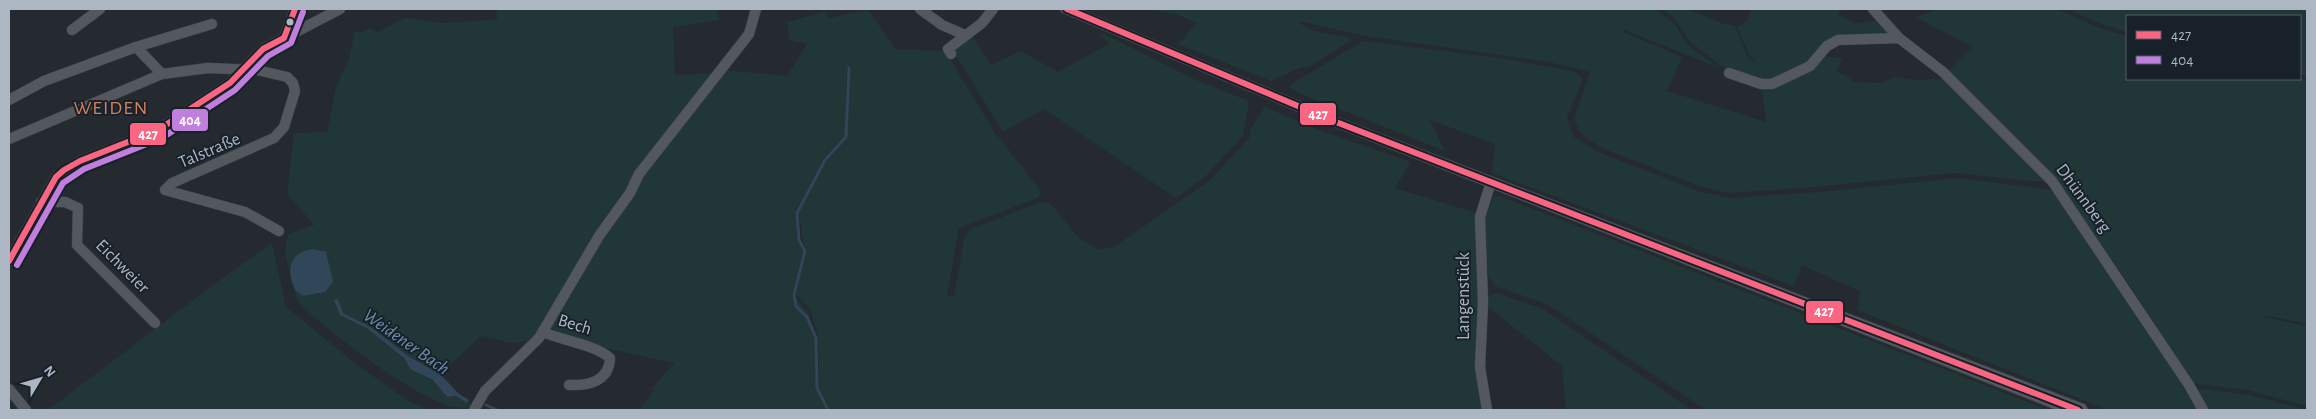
<svg xmlns="http://www.w3.org/2000/svg" width="2316" height="419" viewBox="0 0 2316 419" font-family="'Alegreya Sans',sans-serif">
<style>
.green{fill:#213636}
.water{fill:#314659}
.lines{fill:none;stroke-linecap:round;stroke-linejoin:round}
.stream{stroke:#314659;stroke-width:3}
.street-casing{stroke:#404449;stroke-width:11}
.primary-casing{stroke:#41474d;stroke-width:2}
.street{stroke:#53585f;stroke-width:10}
.primary{fill:#565b61;fill-rule:evenodd}
.bus-1-casing{stroke:#18212a;stroke-width:10}
.bus-2-casing{stroke:#18212a;stroke-width:10}
.bus-1{stroke:#fa6682;stroke-width:6}
.bus-2{stroke:#c07fdc;stroke-width:6}
.bus-dot{fill:#acb7c3;stroke:#18212a;stroke-width:2}
.labels{text-anchor:middle;stroke-width:4;stroke-linejoin:round;paint-order:stroke}
.street-label{font-size:18px;fill:#acb7c3;stroke:#18212a}
.water-label{font-size:19px;font-style:italic;fill:#6c8ca8;stroke:#18212a}
.quarter-label{font-size:20px;letter-spacing:1px;fill:#d37f57;stroke:#18212a}
.line-badge{stroke:#18212a;stroke-width:2}
.badge-label{font-size:14px;text-anchor:middle;font-weight:bold;fill:#fff}
</style>
<rect width="100%" height="100%" fill="#242a30"/>
<path class="green" d="M496,9H716L720,20L673,27L675,75L718,73L661,142L536,338L516,344L481,336L440,374L408,356L371,327L343,313L338,299L340,315L368,329L404,358L410,369L433,380L447,397L456,396L471,404L469,407C438,419 321,326 298,302L294,288L304,296L325,292L317,249C303,250 291,255 289,269L285,254L288,234L314,225L287,194L294,133L327,132L336,87L349,59L355,31L362,32L370,28L378,32L405,18L440,23L493,20L497,19Z
M1150,9H1655L1675,24L1686,43L1717,67L1624,30L1623,32L1682,57L1667,91L1766,122L1762,88L1822,55L1842,59L1837,72L1847,76L1853,82L1880,83L1896,77L1916,80L1944,79L2045,181H2029L1955,173L1814,187L1729,193L1702,187L1602,148L1586,138L1579,131L1574,119L1590,72L1549,62L1366,36L1297,21L1310,30L1349,38L1352,40L1309,67L1300,68L1271,81L1178,44L1197,23L1176,14Z
M1662,9H1688L1721,23L1735,26L1747,55L1760,67L1749,55L1737,27L1747,21L1751,9H1846L1837,13L1855,24L1879,20L1893,35L1844,37L1809,64L1775,79L1760,81L1721,66L1691,42L1674,18Z
M1937,9H2057L2100,28L2127,36V79L2300,78L2307,80V324L2264,315L2265,317L2307,326V406L2247,390L2198,384L2188,379L2132,289L2080,214L1946,73L1972,47L1916,17Z
M2067,9H2307V76L2300,74V16H2127V32L2104,25Z
M868,10L896,49L942,51L950,59L994,131L1041,191L1038,198L959,228L947,296H954L965,235L971,229L1041,202L1050,203L1080,239L1099,249L1114,247L1210,180L1249,138L1251,128L1265,107L1319,130L1411,162L1395,188L1477,213L1484,410H830L819,388L818,337L811,311L795,293L807,250C800,237 803,227 798,212L826,161L847,137L850,67L847,68L845,137L823,160L795,213C799,226 797,238 804,251L792,294L808,312L815,338L816,388L826,410H639L654,390L651,389L674,363L572,341L550,330L549,327L641,175L724,70L787,76L807,44L789,40L787,22L824,12L828,18Z
M971,34L991,65L1021,51L1058,72L1110,43L1098,35L1104,34L1196,80L1249,101L1243,136L1205,177L1176,198L1044,109L1003,132L953,51Z
M1363,41L1507,59L1572,71L1580,75L1582,81L1567,118L1574,137L1598,152L1701,192L1730,198L1818,192L1958,178L2052,190L2148,330L2198,410H2108L1857,310L1861,292L1802,265L1794,286L1492,173L1495,144L1430,120L1445,151L1299,93L1288,86Z
M1500,196L2049,410H1706L1547,304L1497,287L1488,277L1485,219L1494,197Z
M272,243L286,307L356,364L410,402L431,410H48L220,280Z
M1497,293L1543,309L1692,410H1566L1562,366L1487,306V297Z
M2203,389L2250,395L2307,410H2208L2199,396L2198,390Z"/>
<path class="water" d="M313,249L326,252L333,282L325,292L304,296C295,292 293,287 291,278C287,261 296,251 313,249Z
M338,299L343,313L371,327L408,356L440,374L459,394L469,400L467,403L456,396L447,397L433,380L410,369L404,358L368,329L340,315L334,300Z"/>
<g class="lines">
<path class="stream" d="M486,405L497,410
M828,410L817,388L816,338L807,317L796,306L794,294L805,251L799,240L797,213L825,160L846,137L849,68"/>
<g class="street-casing">
<path id="street" d="M920,9L942,25L965,35
M1873,9L1899,38
M72,30L100,9
M284,38L295,9
M136,47L212,24
M951,54L948,49L982,23L993,9
M1729,73L1761,84H1772L1810,66L1827,46L1838,40L1899,38L1943,72L2052,181L2189,385L2203,410
M9,100L44,81L136,47L162,74
M9,139L162,74L208,68L257,70L287,77L293,83L295,91L284,127L274,138L172,183L165,190L245,212L279,231
M41,202H65L78,208L77,245L155,323
M9,261L56,177L80,161L158,130L230,83L263,49L340,9
M543,332C563,341 594,344 610,358C609,381 589,386 569,385
M9,389L26,410
M474,410L485,391L539,338L599,236L630,193L639,174L749,34L756,9
M1487,410L1480,367L1483,303L1480,217L1491,182"/>
</g>
<g class="primary-casing">
<path id="primary" d="M1060,9H1078L1341,119L2085,405L2088,410H2058L1331,125L1062,12Z"/>
</g>
<use href="#street" class="street"/>
<use href="#primary" class="primary"/>
<g class="bus-1-casing">
<path id="bus-1" d="M1067,9L1336,122L2078,410
M9,261L56,177L64,170L80,161L158,130L230,83L263,49L284,38L295,9"/>
</g>
<g class="bus-2-casing">
<path id="bus-2" d="M17,265L63,183L84,169L162,138L235,90L268,56L291,43L303,12"/>
</g>
<use href="#bus-1" class="bus-1"/>
<use href="#bus-2" class="bus-2"/>
</g>
<circle class="bus-dot" cx="290" cy="22" r="4.5"/>
<g class="labels">
<g class="street-label">
<text transform="translate(209 150) rotate(-23)" y="6">Talstraße</text>
<text transform="translate(2084 198) rotate(54)" y="6">Dhünnberg</text>
<text transform="translate(123 266) rotate(45)" y="6">Eichweier</text>
<text transform="translate(1463 296) rotate(-90)" y="6">Langenstück</text>
<text transform="translate(575 324) rotate(17)" y="6">Bech</text>
</g>
<g class="water-label">
<text transform="translate(407 341) rotate(35)" y="7">Weidener Bach</text>
</g>
<g class="quarter-label">
<text x="111" y="114">WEIDEN</text>
</g>
</g>
<g class="line-badge">
<rect x="1299" y="102" width="38" height="24" rx="5" fill="#fa6682"/>
<rect x="171" y="108" width="38" height="24" rx="5" fill="#c07fdc"/>
<rect x="129" y="122" width="38" height="24" rx="5" fill="#fa6682"/>
<rect x="1805" y="300" width="39" height="24" rx="5" fill="#fa6682"/>
</g>
<g class="badge-label">
<text x="1318" y="119">427</text>
<text x="190" y="125">404</text>
<text x="148" y="139">427</text>
<text x="1824" y="316">427</text>
</g>
<rect width="2316" height="419" fill="none" stroke="#acb7c3" stroke-width="20"/>
<rect x="2126" y="15" width="175" height="65" fill="#18212a" stroke="#535d67"/>
<rect x="2136" y="31" width="25" height="8" fill="#fa6682" stroke="#535d67"/>
<text x="2171" y="40" font-size="15" fill="#acb7c3">427</text>
<rect x="2136" y="56" width="25" height="8" fill="#c07fdc" stroke="#535d67"/>
<text x="2171" y="65" font-size="15" fill="#acb7c3">404</text>
<g transform="translate(40 379) rotate(52)" stroke="#18212a" stroke-width="4" paint-order="stroke">
<path d="M0-4L9 19L0 12L-9 19Z" fill="#acb7c3"/>
<text y="-8" font-size="14" font-weight="bold" text-anchor="middle" fill="#acb7c3">N</text>
</g>
</svg>
